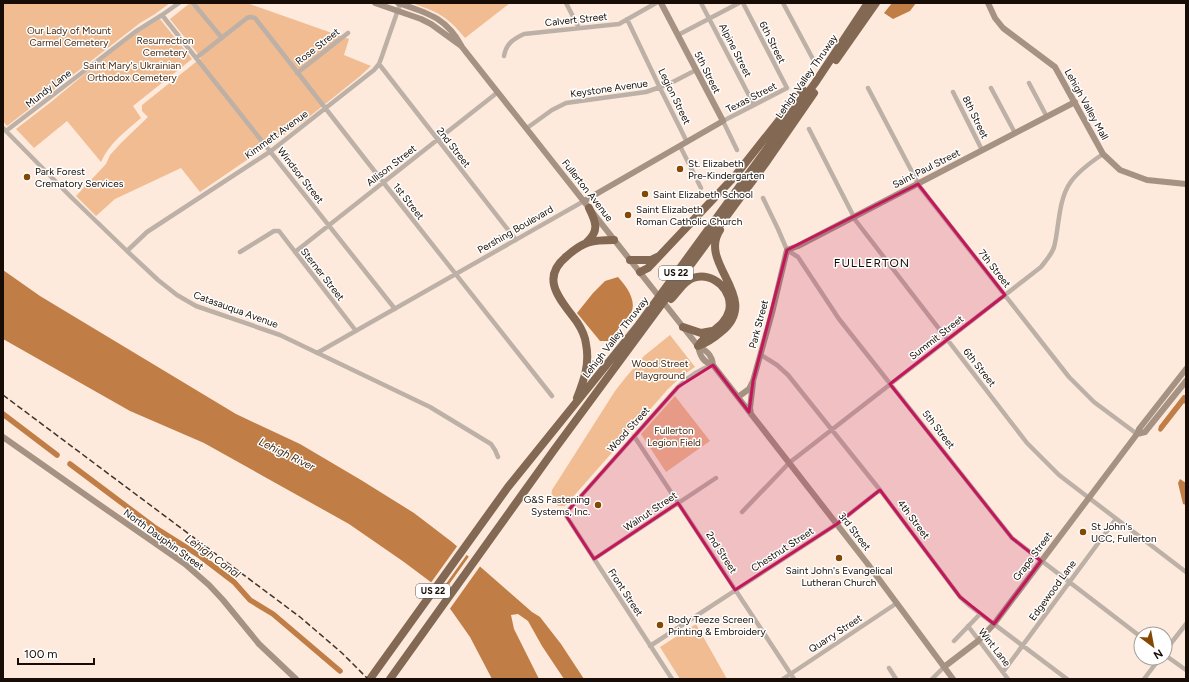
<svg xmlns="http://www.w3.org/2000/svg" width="1189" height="682" viewBox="0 0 1189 682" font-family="Figtree,sans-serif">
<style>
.green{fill:#f1bc91}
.water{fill:#c07e46}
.pier{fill:#fdeadc}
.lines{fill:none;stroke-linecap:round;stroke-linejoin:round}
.canal{stroke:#c07e46;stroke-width:5.5}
.street{stroke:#bdb0a6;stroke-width:4.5}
.secondary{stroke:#a59283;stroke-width:6}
.highway{stroke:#836954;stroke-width:8}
.rail{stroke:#3f332b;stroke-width:1.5;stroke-dasharray:6 3;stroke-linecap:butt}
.marked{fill:#c2185b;fill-opacity:0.2;stroke:#c2185b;stroke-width:3;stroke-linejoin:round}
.poi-dot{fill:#844803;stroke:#fff;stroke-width:1.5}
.labels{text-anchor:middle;stroke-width:3;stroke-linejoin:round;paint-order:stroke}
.shield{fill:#fff;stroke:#5d5651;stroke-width:1}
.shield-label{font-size:9px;font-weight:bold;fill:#170d06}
.street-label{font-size:10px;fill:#170d06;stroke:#fff}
.park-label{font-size:10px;fill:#462a12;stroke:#fff}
.poi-label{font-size:10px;fill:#170d06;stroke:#fff;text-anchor:start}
.water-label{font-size:11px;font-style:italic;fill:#42260d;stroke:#fff}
.quarter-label{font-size:12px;letter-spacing:1px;fill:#170d06;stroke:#fff}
</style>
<rect width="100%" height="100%" fill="#fdeadc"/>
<path class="green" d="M3,3H170L155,14L140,23L7,126L3,121Z
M190,3H247L349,39L344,55L371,66L359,77L304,121L200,192L181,168L115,199L96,216L76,196L106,164L110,155L121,143L148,117L142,111V105L201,58L170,19Z
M412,3H510L465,38C447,16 438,12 412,3Z
M160,19L192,59L133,106L141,118C126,131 109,143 101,162L67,121L34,148L16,129L51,102L123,42Z
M670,335L695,367L683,375L668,389L565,506H558L551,498L552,490L615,391L626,377L644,356Z
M675,396L710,441L666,472L641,434Z
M696,624L727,679H680L660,647Z"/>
<path class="water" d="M892,3H916L910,11L893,19L884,13Z
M3,270L40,296L236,414L300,444L361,480L414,513L452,542L532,612L540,617L561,644L584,679H564L542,646L528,621L518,614L511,615L514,629L539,679H492L470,637L432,583L404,562L349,524L204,443L130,411L3,339Z
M618,277C625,285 636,298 632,311C630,317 613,335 608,341H600L577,313L593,293L605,281Z
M1183,395H1186V405L1184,403L1162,431L1160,432L1158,430L1159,426Z
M1180,479L1186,483V505L1183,504L1178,483Z"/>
<path class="pier" d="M458,545L468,553L438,595L430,584Z
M470,555L481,565L449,610L440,597Z"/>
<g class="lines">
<path class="canal" d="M3,414L57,455
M70,464L154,527L200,556L234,582L250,600L273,614L340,671"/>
<path class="street" d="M193,3L222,38
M566,3L579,28
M701,3L754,105
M783,3L814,61
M162,15L395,309
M627,19L660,88L687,142
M678,35L739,3
M504,56C506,44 513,39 524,34L619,24L656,3
M196,58L247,18L250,17L255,18L383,182L552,396
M379,64L516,240
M297,73L348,33
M1029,83L1047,117
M868,88L920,187L1069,377L1094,402L1137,434
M991,88L1015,133
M953,92L982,150
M3,128L71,197L127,251L158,280L177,295L196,306L280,335L430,407L491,444L495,450L498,457
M527,128L552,110L566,103L646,92L669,84L696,70
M809,129L856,221L1027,443L1059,475L1186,572
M6,131L135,32L162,15L179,3
M680,146L701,188
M737,150L723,121L787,88L743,3
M763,198L778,229L787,250L798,257L839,319L1012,538L1141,637
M127,251L147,232L271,151L374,70L379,64L382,56L400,4
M240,252L274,231H279L356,331
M295,252L498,92
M317,353L584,201
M761,355L777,365L788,375L880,490L960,597L970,606L1067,679
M634,436L794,679
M742,512L789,463L1041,267C1047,259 1054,252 1055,243C1059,224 1059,199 1070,183C1078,171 1091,162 1103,154
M594,559L716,478
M968,626L1008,679
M954,641L980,614
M650,646L837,524L880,490
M1165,651L1186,624
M1165,655L1186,670
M889,668L896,679
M1003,672L1116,519
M672,679L565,514L678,387C688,377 700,369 713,365
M783,679L897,603
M932,679L944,667
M1144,679L1160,658"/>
<path class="secondary" d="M375,3L421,19L431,24L460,45
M398,3C428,13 447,18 462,47L698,346C700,356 703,362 713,365
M988,3L995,18L1003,28L1055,67L1103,154L1120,170L1147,180L1186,184
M584,201L723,121L661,3
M698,346C707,351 712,355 713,365L867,563L953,679
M738,397L749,389L753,381L772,313L787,250L798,246L1075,102
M751,414L750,408L753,383
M1137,434L1145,432L1186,381
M3,437L97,503L185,564L209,585L223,600L259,644L296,679
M944,667L978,641L994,624L1137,434L1139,429L1186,369"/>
<path class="highway" d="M836,60L876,3
M586,243C600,231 596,222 589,208
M630,260H651L657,257
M640,272L648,268L735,176L803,90
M671,299C678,292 684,281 693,278C713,271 734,291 729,311C725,327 707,332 699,345
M683,327L701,333L712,331
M698,346C707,343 714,338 721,332C763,298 697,264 720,230
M577,398C584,380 590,364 586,344C585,336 581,328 577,322C562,301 538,279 567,256C584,241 592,240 614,240
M370,679L508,487L637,327L815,83L868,3
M390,679L554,450L765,164L814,93"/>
<path class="rail" d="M3,395L300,617L342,653L368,679"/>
</g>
<path class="marked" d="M918,184L1005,295L890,384L1012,538L1041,561L994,624L960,597L880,490L837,524L735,590L678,503L594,559L565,514L678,387L713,365L749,412L753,381L787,250Z"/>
<g class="poi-dot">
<circle cx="680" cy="169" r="4"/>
<circle cx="27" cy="177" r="4"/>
<circle cx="645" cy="194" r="4"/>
<circle cx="628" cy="215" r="4"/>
<circle cx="598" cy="505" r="4"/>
<circle cx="1083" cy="532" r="4"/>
<circle cx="839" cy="558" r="4"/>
<circle cx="660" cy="625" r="4"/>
</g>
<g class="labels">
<g class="shield">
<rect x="659" y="266" width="34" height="14" rx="3"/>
<rect x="416" y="584" width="34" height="14" rx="3"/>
</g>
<g class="shield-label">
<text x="676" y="276">US 22</text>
<text x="433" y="594">US 22</text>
</g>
<g class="street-label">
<text transform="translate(576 19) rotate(-6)" y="4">Calvert Street</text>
<text transform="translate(773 42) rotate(63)" y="4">6th Street</text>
<text transform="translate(317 46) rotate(-38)" y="4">Rose Street</text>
<text transform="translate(736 50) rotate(63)" y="4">Alpine Street</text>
<text transform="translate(708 72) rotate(63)" y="4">5th Street</text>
<text transform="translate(806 76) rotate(-55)" y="4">Lehigh Valley Thruway</text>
<text transform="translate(48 88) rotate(-38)" y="4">Mundy Lane</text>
<text transform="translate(609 88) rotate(-8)" y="4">Keystone Avenue</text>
<text transform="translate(675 96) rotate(64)" y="4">Legion Street</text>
<text transform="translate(751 97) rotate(-27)" y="4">Texas Street</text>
<text transform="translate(1087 104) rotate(61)" y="4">Lehigh Valley Mall</text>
<text transform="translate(976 117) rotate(64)" y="4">8th Street</text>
<text transform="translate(276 134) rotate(-36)" y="4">Kimmett Avenue</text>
<text transform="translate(454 147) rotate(52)" y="4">2nd Street</text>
<text transform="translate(391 165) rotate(-38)" y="4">Allison Street</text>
<text transform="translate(926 168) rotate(-27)" y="4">Saint Paul Street</text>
<text transform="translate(301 175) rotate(52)" y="4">Windsor Street</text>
<text transform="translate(588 190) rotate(52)" y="4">Fullerton Avenue</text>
<text transform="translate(409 201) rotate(52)" y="4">1st Street</text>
<text transform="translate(515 229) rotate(-30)" y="4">Pershing Boulevard</text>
<text transform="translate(995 268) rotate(52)" y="4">7th Street</text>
<text transform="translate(323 274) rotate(52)" y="4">Sterner Street</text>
<text transform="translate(236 309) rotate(20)" y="4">Catasauqua Avenue</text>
<text transform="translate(758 324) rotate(-75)" y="4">Park Street</text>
<text transform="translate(615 337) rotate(-52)" y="4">Lehigh Valley Thruway</text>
<text transform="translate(936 337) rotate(-38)" y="4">Summit Street</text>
<text transform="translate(980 367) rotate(52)" y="4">6th Street</text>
<text transform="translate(628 429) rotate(-48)" y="4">Wood Street</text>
<text transform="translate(939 429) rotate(52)" y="4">5th Street</text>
<text transform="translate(650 511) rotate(-34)" y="4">Walnut Street</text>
<text transform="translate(914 519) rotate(53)" y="4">4th Street</text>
<text transform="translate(855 531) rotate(52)" y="4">3rd Street</text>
<text transform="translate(164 539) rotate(36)" y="4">North Dauphin Street</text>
<text transform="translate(782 549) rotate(-33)" y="4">Chestnut Street</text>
<text transform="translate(722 552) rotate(57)" y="4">2nd Street</text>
<text transform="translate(1032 556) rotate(-53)" y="4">Grape Street</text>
<text transform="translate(1052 590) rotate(-54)" y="4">Edgewood Lane</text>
<text transform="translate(626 592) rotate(57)" y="4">Front Street</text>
<text transform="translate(835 633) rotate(-33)" y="4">Quarry Street</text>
<text transform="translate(995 647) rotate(52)" y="4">Wint Lane</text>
</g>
<g class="park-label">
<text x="69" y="34">Our Lady of Mount<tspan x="69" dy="12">Carmel Cemetery</tspan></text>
<text x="165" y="44">Resurrection<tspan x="165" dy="12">Cemetery</tspan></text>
<text x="132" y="69">Saint Mary's Ukrainian<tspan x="132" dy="12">Orthodox Cemetery</tspan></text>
<text x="660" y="367">Wood Street<tspan x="660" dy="12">Playground</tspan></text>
<text x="674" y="434">Fullerton<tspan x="674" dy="12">Legion Field</tspan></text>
</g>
<g class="poi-label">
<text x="688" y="167">St. Elizabeth<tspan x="688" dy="12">Pre-Kindergarten</tspan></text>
<text x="35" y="175">Park Forest<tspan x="35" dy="12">Crematory Services</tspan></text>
<text x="653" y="198">Saint Elizabeth School</text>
<text x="636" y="213">Saint Elizabeth<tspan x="636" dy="12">Roman Catholic Church</tspan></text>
<text x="590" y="503" text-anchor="end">G&amp;S Fastening<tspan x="590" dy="12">Systems, Inc.</tspan></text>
<text x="1091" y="530">St John's<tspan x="1091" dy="12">UCC, Fullerton</tspan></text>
<text x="839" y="574" text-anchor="middle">Saint John's Evangelical<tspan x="839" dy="12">Lutheran Church</tspan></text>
<text x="668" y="623">Body Teeze Screen<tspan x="668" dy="12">Printing &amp; Embroidery</tspan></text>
</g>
<g class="water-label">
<text transform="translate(287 454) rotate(26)" y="4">Lehigh River</text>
<text transform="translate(213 556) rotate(36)" y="4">Lehigh Canal</text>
</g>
<g class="quarter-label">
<text x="872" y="267">FULLERTON</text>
</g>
</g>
<rect width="1189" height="682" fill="none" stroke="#170d06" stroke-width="8"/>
<g transform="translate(1153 646) rotate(148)"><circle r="19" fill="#ffffff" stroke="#a29e9b"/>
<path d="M0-3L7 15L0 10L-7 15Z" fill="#844803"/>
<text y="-6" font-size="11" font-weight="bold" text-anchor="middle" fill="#170d06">N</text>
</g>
<path d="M18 658v6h76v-6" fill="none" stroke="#170d06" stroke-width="2"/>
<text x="24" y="658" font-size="12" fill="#170d06" stroke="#ffffff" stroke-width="3" paint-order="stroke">100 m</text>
</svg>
